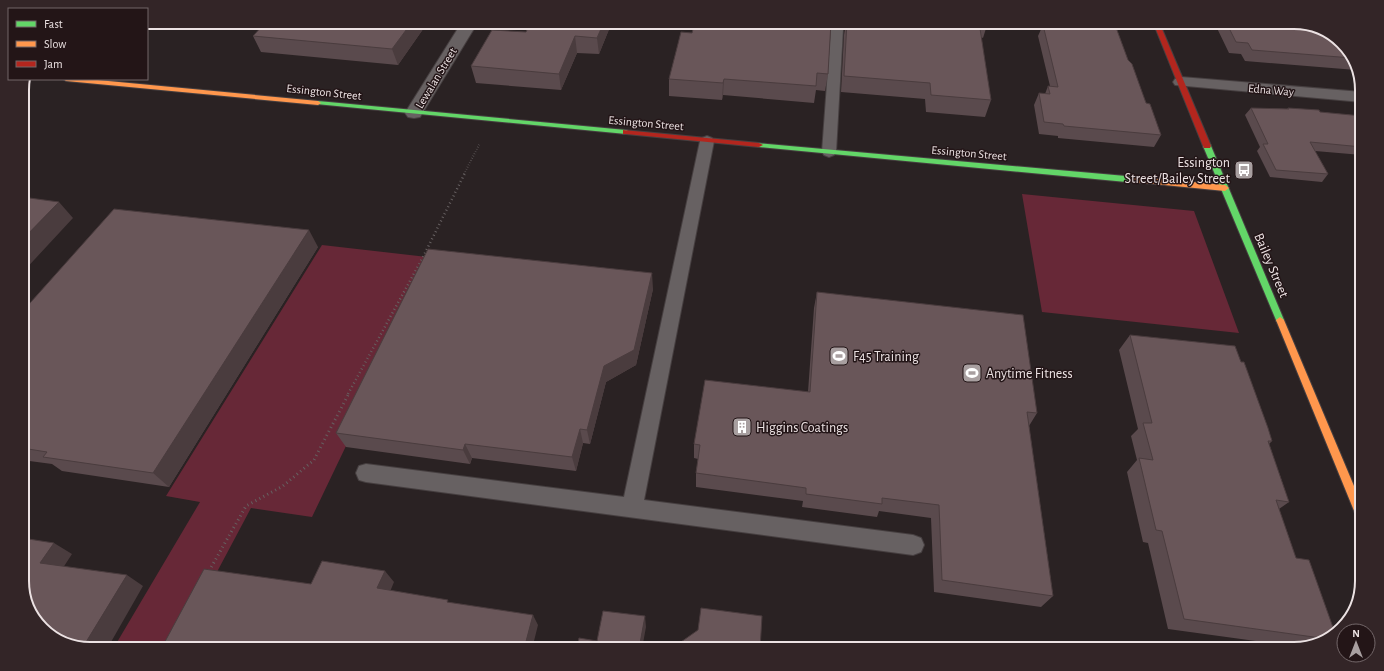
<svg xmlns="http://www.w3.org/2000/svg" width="1384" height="671" viewBox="0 0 1384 671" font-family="'Alegreya Sans',sans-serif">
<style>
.green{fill:#672837}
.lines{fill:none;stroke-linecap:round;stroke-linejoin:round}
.lane-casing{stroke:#463f40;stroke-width:2}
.street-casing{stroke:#463f40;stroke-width:2}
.fast-casing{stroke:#463f40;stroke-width:2}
.slow-casing{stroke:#463f40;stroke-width:2}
.jam-casing{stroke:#463f40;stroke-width:2}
.path-far2{stroke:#666061;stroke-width:2;stroke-dasharray:0.5 2;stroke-linecap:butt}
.path-far1{stroke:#666061;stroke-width:2.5;stroke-dasharray:1 3;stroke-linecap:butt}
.path{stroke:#666061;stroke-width:3;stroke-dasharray:1 3.5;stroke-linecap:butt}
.lane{fill:#676162;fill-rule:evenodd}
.street{fill:#676162;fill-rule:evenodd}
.fast{fill:#63d668;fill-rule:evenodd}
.slow{fill:#ff974d;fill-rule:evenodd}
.jam{fill:#b3261e;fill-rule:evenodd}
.wall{fill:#5a4a4d}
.shaded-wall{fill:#4a3c3e}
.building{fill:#695659;stroke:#4a3c3e}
.labels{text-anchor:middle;stroke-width:3;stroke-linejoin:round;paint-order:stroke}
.far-street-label{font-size:12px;fill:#ece2e3;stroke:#231517}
.poi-label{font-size:14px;fill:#ece2e3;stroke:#231517;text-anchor:start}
.street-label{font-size:14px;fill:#ece2e3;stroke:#231517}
.rim{fill:none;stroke:#ece2e3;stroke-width:2}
</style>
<rect width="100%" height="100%" fill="#2a2223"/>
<path class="green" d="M1022,194L1194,211L1239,333L1042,312Z
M322,245L436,258L312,517L251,508L176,649H113L200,502L166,496Z"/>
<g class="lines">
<g class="lane-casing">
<path id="lane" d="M837,25L841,26L843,29L836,152L834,155L829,157L824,155L822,152L831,29L833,26Z
M707,136L712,138L714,141L644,500L913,535L921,538L924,545L921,552L913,555L366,482L359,480L356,473L359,466L366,464L624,497L700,141L702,138Z"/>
</g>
<g class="street-casing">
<path id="street" d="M462,22H478L420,117L414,118L408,117L405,113Z
M1181,77L1362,92V102L1175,85L1173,82L1175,79Z"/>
</g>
<g class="fast-casing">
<path id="fast" d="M318,101L626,130L630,132L626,134L316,104L315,103Z
M756,143L1137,177L1141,180L1137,183L759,147L755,145Z
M1204,144H1210L1211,146L1284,320L1283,322H1277L1276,320L1203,146Z"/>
</g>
<g class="slow-casing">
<path id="slow" d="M63,79H87L318,101L321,103L318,105L66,81Z
M1137,177L1225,185L1229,188L1225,191L1134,182V178Z
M1280,317L1284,320L1362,505V523L1358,522L1357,518L1276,320Z"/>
</g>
<g class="jam-casing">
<path id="jam" d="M1153,22H1159L1211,146L1210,148H1204L1203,146Z
M623,130L759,143L763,145L759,147L626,134H623Z"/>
</g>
<path class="path-far2" d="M464,174L480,143"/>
<path class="path-far1" d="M348,394L422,259L465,173"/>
<path class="path" d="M209,571L246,506L283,486L314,460L349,393"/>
<use href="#lane" class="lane"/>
<use href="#street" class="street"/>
<use href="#fast" class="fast"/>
<use href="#slow" class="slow"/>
<use href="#jam" class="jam"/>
</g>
<path class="wall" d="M266,22H428L398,65L261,52L253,36Z
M531,22H612L599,54L577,53L561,90L476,83L471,66L526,32Z
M846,22H884L906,24L905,22H988L983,38L981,37L991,100L985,117L926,112L925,99L841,92L844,35Z
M1044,22H1114L1128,60L1146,103L1161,135L1154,147L1058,138V136L1039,134L1034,105L1039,93L1045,94L1048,86H1050L1038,36L1043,25H1044Z
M1216,22H1294L1350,52L1356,70L1245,61L1241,54L1229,53L1215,24Z
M692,33L828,74L825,91L816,90L814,103L723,95L722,100L669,96V79Z
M1251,108L1287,109L1288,108L1320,112L1362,116V155L1315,151L1328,174L1322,182L1270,177L1257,151L1260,147L1245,115Z
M318,247L169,487L62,471L52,464L22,460V312Z
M653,289L636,365L606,382L590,444L583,443L576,471L472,458L470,464L346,447L336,433Z
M817,292L1037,413L1029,426L1053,596L1041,607L934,592L931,518L879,511L877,517L802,507L803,501L696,487V473L698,459L694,458V444L808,392L814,308Z
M1130,335L1241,362L1272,441L1269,444L1289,502L1279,509L1296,558L1331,638L1300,647L1168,629L1148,543L1143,542L1127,472L1137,460L1131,436L1138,429L1119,350Z"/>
<path class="shaded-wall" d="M147,22H156L147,31Z
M412,22H428L398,65L392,49Z
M604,22H612L599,54L597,38Z
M575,36L577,53L561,90L559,74Z
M724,79L723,95L722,100L723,83Z
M59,202L73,218L22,273V240Z
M309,230L318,247L169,487L153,473Z
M652,273L653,289L636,365L606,382L590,444L587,430L604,366Z
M580,429L583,443L576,471L572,457Z
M465,444L472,458L470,464L463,450Z
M54,543L72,554L59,574L40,563Z
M385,571L394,582L387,599L377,588Z
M127,575L143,586L107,649H90L83,647Z
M533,615L538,625L532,649H524Z
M645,616L646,627L642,649H639Z"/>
<path class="building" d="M266,22H412L392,49L253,36Z
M531,22H604L597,38L575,36L559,74L471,66L492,30L526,32Z
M695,22H831L828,74L817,73L816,86L724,79L723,83L669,79L681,32L692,33Z
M847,22H884L910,24V22H979L991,100L931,95L930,83L844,76Z
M1051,22H1114L1128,60L1132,64L1146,103L1150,104L1161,135L1064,126L1063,124L1044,122L1039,93L1050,94L1048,86L1058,87L1043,25H1052Z
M1226,22H1294L1324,29L1350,52L1352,58L1252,50L1248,43L1236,42Z
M1251,108L1289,109L1288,108L1319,110L1320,112L1362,116V147L1310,142L1328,174L1276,170L1263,144H1268Z
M22,197L59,202L22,240Z
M114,209L309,230L153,473L43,457L47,452L22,448V312Z
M428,249L652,273L634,350L604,366L587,430L580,429L572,457L465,444L463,450L336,433Z
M817,292L1023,315L1037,413L1027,412L1053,596L942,580L939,505L882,498V504L806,494V488L696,473L700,445L694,444L705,380L810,392Z
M1130,335L1235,346L1241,362H1244L1268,428L1272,441H1268L1289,502L1276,500L1296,558L1309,560L1335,633L1331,638L1328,639L1184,619L1162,531L1156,530L1139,458L1153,460L1143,423H1152Z
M22,538L54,543L40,563L127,575L83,647L60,642L34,619L22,585Z
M322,561L385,571L377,588L448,600L447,602L533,615L524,649H161L204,569L311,584Z
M701,608L762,616L760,649H671L698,630Z
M603,611L645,616L639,649H577L579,638L597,641Z"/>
<defs>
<g id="bus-square" transform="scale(1)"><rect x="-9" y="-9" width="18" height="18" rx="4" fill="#a89fa0" stroke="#231517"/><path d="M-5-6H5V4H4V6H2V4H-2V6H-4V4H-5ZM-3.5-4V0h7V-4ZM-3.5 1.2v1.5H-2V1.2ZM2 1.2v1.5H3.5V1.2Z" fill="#fff"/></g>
<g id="stadium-square" transform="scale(1)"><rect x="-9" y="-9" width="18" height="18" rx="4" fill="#a89fa0" stroke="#231517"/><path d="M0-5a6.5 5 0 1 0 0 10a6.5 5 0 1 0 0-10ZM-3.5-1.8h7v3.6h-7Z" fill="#fff"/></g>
<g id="building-square" transform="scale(1)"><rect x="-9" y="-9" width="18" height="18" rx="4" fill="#a89fa0" stroke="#231517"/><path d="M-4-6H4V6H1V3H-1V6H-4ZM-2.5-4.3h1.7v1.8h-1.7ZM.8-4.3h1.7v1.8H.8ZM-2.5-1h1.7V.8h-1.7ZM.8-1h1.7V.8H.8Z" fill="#fff"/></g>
</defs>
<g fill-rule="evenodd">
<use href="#bus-square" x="1244" y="170"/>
<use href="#stadium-square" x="839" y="356"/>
<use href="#stadium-square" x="972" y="373"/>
<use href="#building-square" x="742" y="427"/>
</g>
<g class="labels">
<g class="far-street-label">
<text transform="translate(436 78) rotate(-59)" y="4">Lewalan Street</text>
<text transform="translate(1271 90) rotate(5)" y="4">Edna Way</text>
<text transform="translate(324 92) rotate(6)" y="4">Essington Street</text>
<text transform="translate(646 123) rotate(5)" y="4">Essington Street</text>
<text transform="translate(969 153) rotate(5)" y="4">Essington Street</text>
</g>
<g class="poi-label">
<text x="1230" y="167" text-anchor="end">Essington<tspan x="1230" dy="16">Street/Bailey Street</tspan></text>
<text x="853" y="361">F45 Training</text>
<text x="986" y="378">Anytime Fitness</text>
<text x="756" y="432">Higgins Coatings</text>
</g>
<g class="street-label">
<text transform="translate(1272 265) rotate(67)" y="5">Bailey Street</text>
</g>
</g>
<path d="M0 0H1384V671H0ZM90 29H1294A61 61 0 0 1 1355 90V581A61 61 0 0 1 1294 642H90A61 61 0 0 1 29 581V90A61 61 0 0 1 90 29Z" fill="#332527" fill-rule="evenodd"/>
<path class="rim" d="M90 29H1294A61 61 0 0 1 1355 90V581A61 61 0 0 1 1294 642H90A61 61 0 0 1 29 581V90A61 61 0 0 1 90 29Z"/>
<rect x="8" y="8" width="140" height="72" fill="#231517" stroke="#736769"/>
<rect x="16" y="21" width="20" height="6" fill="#63d668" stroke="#736769"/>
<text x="44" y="28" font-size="12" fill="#ece2e3">Fast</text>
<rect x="16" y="41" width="20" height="6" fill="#ff974d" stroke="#736769"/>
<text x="44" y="48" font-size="12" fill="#ece2e3">Slow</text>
<rect x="16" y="61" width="20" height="6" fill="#b3261e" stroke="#736769"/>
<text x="44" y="68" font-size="12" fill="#ece2e3">Jam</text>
<g transform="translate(1356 643)"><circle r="19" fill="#231517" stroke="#736769"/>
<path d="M0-3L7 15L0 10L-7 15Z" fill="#a89fa0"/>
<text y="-6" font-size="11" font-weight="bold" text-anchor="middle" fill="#ece2e3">N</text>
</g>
</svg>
